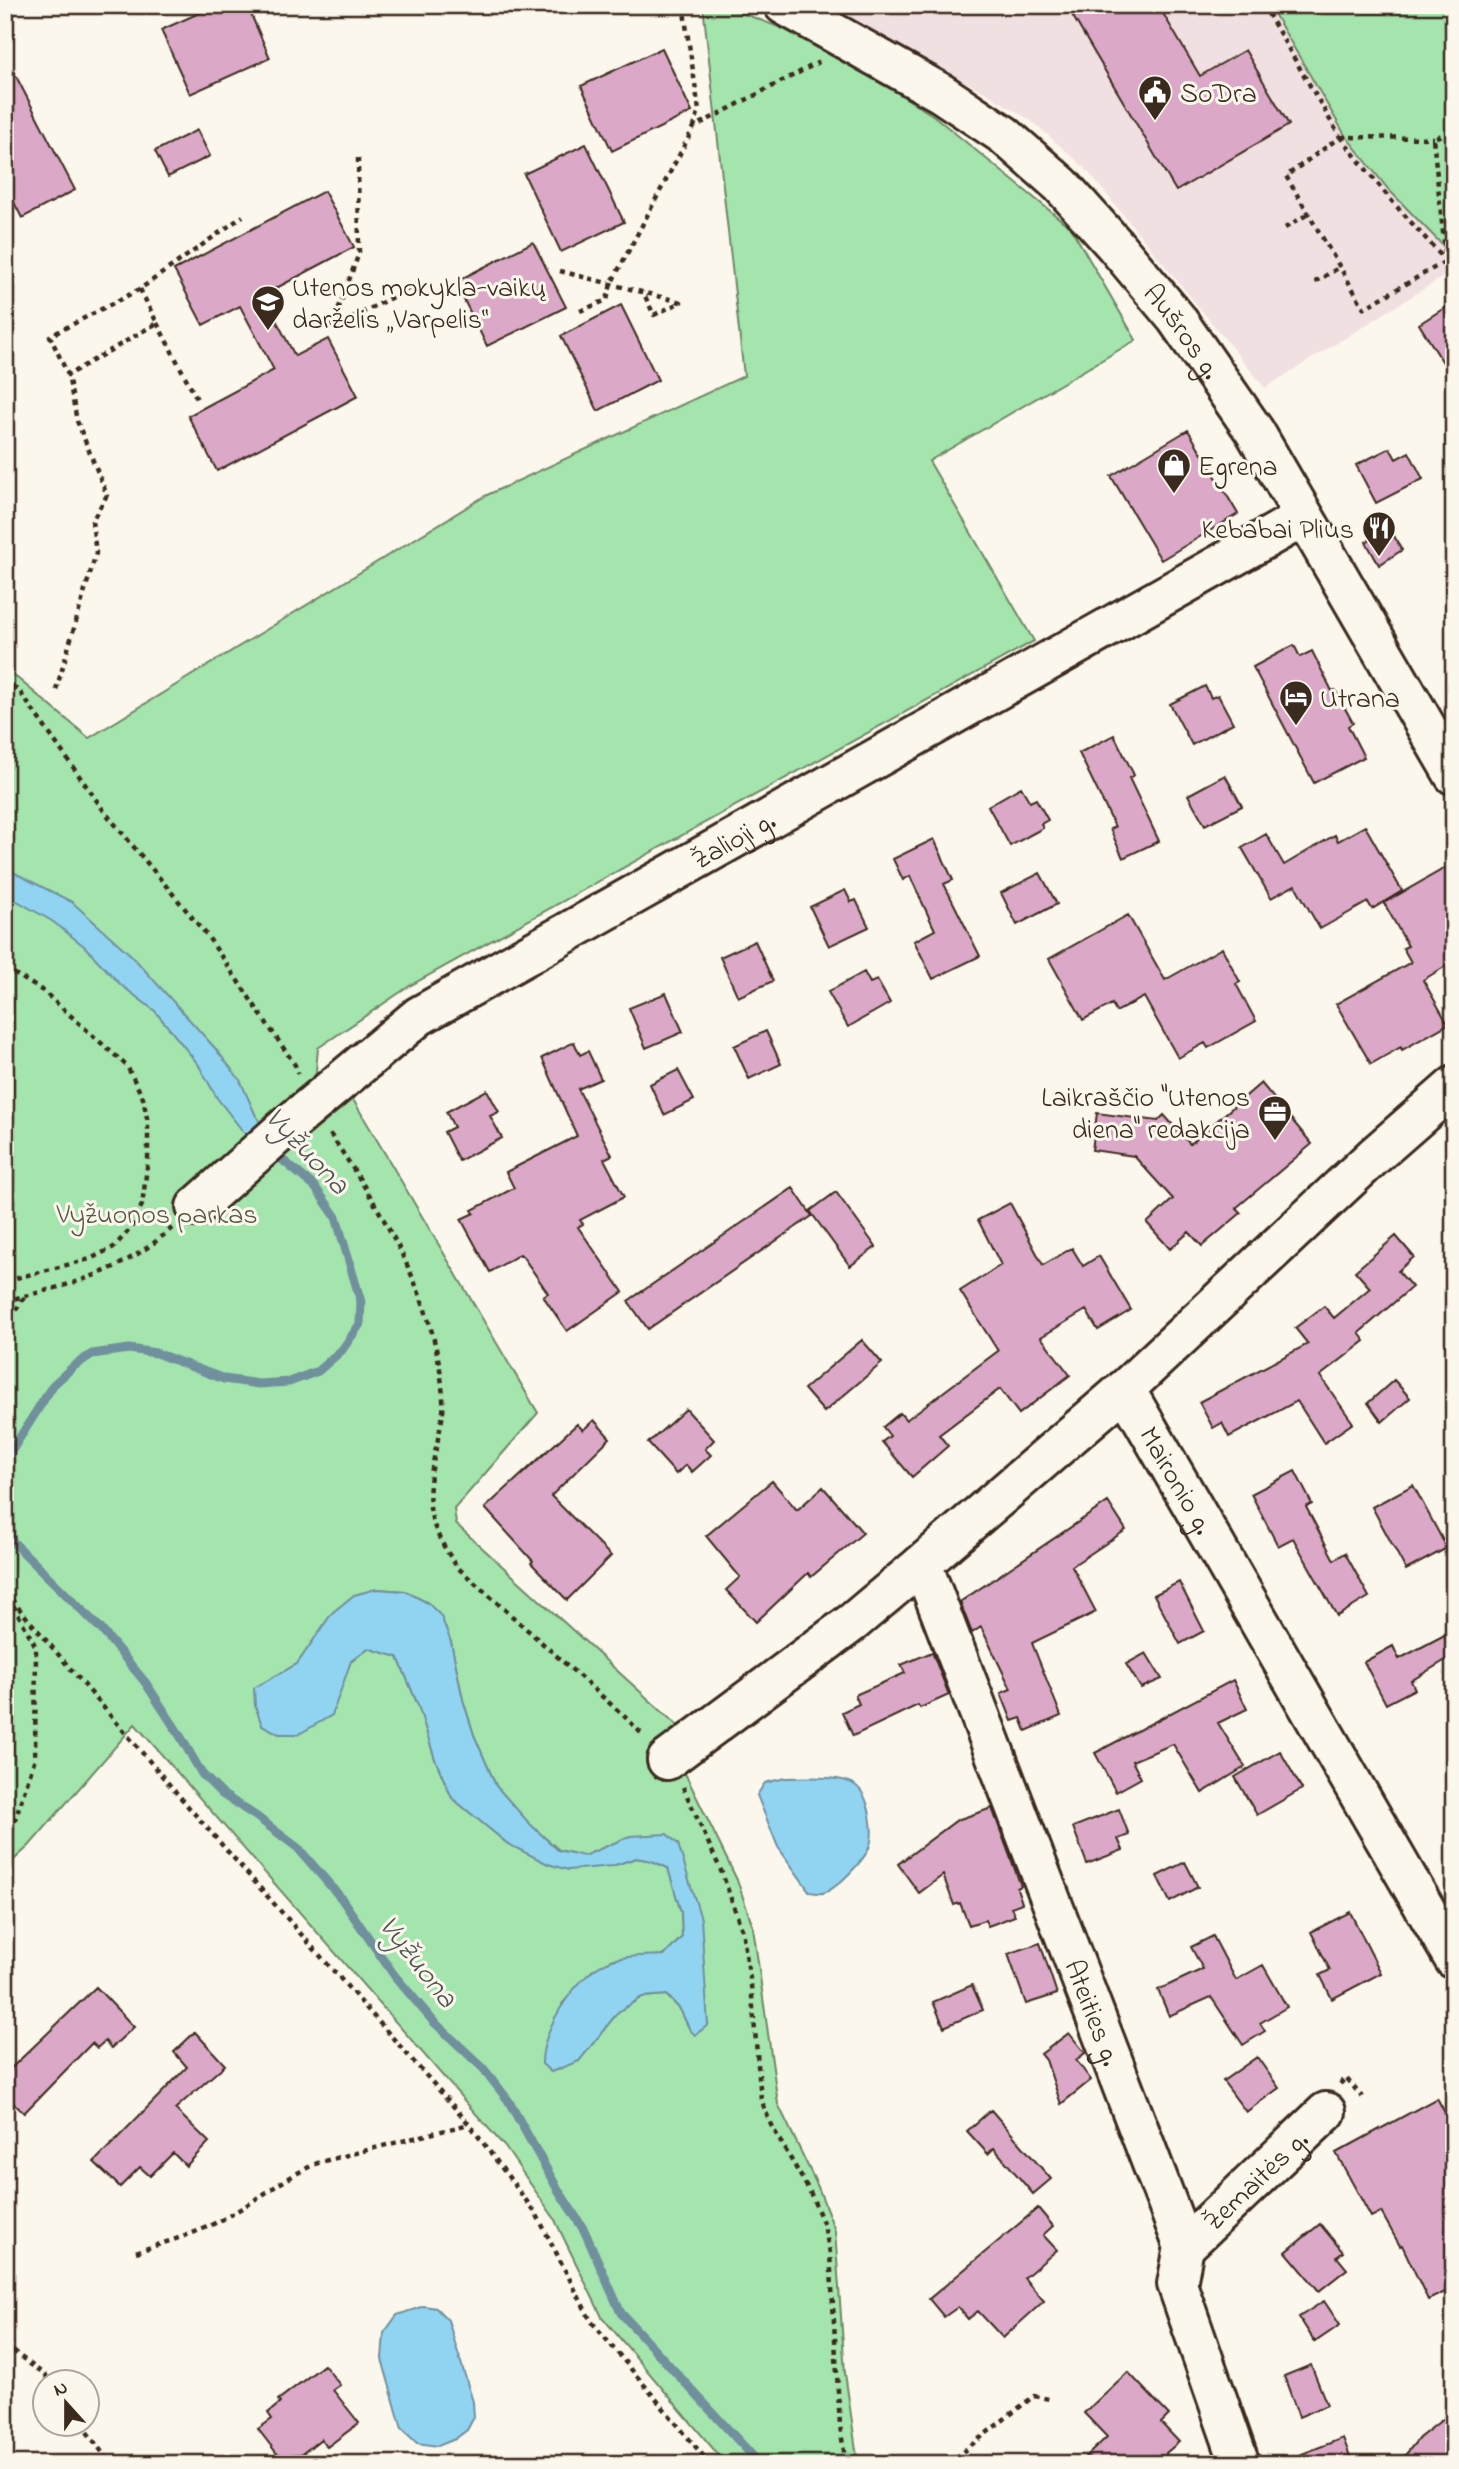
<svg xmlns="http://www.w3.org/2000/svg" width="1459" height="2469" viewBox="0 0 1459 2469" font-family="'Indie Flower',sans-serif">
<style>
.built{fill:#f1e0e1}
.green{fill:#a4e4ad;stroke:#708766;stroke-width:2;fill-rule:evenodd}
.water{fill:#91d4f2;stroke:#6f909d;stroke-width:2}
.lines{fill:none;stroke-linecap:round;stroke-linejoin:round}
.stream{stroke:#6f909d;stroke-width:9}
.building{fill:#dba9c7;stroke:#3b2a1e;stroke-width:2}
.minor-casing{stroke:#3b2a1e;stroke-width:44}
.path{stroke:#3b2a1e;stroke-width:4.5;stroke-dasharray:5 5;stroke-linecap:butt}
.minor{stroke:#fbf7ec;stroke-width:38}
.labels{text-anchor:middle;stroke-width:6;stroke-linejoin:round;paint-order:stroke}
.poi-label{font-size:28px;fill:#3b2a1e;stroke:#fbf7ec;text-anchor:start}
.street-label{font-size:28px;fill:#3b2a1e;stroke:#fbf7ec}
.park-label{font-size:28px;fill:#555842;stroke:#fbf7ec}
.water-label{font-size:30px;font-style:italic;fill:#505453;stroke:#fbf7ec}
</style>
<rect width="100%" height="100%" fill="#fbf7ec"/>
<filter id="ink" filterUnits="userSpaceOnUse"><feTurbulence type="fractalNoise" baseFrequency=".0143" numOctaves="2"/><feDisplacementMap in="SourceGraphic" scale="14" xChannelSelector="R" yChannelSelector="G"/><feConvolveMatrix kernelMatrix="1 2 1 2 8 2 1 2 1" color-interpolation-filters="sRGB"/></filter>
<g filter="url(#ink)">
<path class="built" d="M819,5H1269L1345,135L1388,189L1454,257V270L1265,388L1085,168L1033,122L983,91Z"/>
<path class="green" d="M703,5H722L819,43L934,116L1071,228L1136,340L929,461L1034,641L411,985L318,1048L312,1118L351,1096L538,1413L454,1509L456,1524L679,1727L680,1763L737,1880L753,1927L778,2104L818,2187L835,2231L845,2373L858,2464H726L602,2317L554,2218L505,2147L135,1724L29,1846L5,1868V668L89,738L485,496L744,376ZM376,1589L405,1591L428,1603L451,1642L463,1700L474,1735L496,1786L529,1824L559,1850L584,1856L614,1843L678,1844L708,2025L690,2030L680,2009L666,1995L642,1997L618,2012L579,2061L562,2004L592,1971L614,1959L665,1955L682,1937L681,1912L668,1868L652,1861L636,1858L612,1866L508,1844L452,1798L435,1759L418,1705L398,1657L368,1648L352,1661L254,1688L297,1664L314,1640Z
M1269,5H1454V257L1388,189L1345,135Z"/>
<path class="water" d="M5,868L72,902L132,956L214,1047L240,1080L256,1116L267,1131L266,1161L217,1098L198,1064L155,1011L121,985L84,946L52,921L5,894Z
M376,1589L405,1591L428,1603L441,1616L451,1642L463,1700L474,1735L496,1786L529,1823L558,1850L584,1856L630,1836L667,1834L678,1844L701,1919L708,2025L695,2035L690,2030L680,2009L667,1995L642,1997L618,2012L579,2061L551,2072L542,2064C541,2028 580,1967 616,1959C631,1955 649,1956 665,1955L682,1937L681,1912L668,1868L652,1861L636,1858L612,1866L568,1870L548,1864L508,1844L452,1798L435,1759L418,1705L398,1657L368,1648L351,1661L332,1715L299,1734H279L262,1725L255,1706L254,1688L297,1664L332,1613L354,1595Z
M785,1778C803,1778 841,1775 855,1785C870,1795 876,1835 868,1850C862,1862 839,1886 826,1892C822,1894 815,1893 810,1892L778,1847L757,1795L765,1783Z
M424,2306L436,2308L448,2320L473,2402L474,2417L467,2430L455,2439L438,2446L417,2443L402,2429L382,2359L384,2333L397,2315Z"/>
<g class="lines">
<path class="stream" d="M5,1461L53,1385L74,1366L92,1354L129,1349L156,1353L224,1379L259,1384L289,1382L318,1371L342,1350L360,1324L361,1302L336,1217L315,1187L273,1152
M5,1517L13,1542L101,1629L145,1682L179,1734L202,1774L222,1794L257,1817L298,1848L341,1898L394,1975L433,2021L483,2068L508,2100L557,2188L584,2230L621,2313L760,2464"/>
</g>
<path class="building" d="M217,5H247L270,58L190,94L161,30Z
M1084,5H1158L1200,76L1245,50L1289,125L1176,191L1071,13Z
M662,48L692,112L612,151L581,86Z
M5,55L75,190L22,218L5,185Z
M197,130L210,156L168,177L155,151Z
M586,144L624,222L561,252L524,174Z
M324,191L354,247L263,295L295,356L328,339L358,396L217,471L188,416L274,370L240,306L203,325L174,270Z
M533,242L566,307L487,346L455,282Z
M1454,302V380L1419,324Z
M621,305L658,380L598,411L561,336Z
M1188,430L1238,514L1161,560L1111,476Z
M1390,448L1396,459L1409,452L1423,479L1376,503L1356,465Z
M1390,529L1402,550L1379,565L1366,542Z
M1294,645L1300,657L1312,651L1332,691L1335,690L1353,723L1348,726L1364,757L1314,783L1253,667Z
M1205,686L1211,698L1218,695L1233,723L1192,745L1170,704Z
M1114,735L1134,775L1129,778L1159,841L1123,858L1110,829L1115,827L1079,753Z
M1225,775L1242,806L1205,825L1188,795Z
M1021,787L1030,802L1036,799L1048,820L1041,824L1043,828L1010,846L988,806Z
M1365,826L1402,891L1372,909L1368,902L1320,929L1295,885L1271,898L1242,848L1266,834L1284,865L1335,835L1338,841Z
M934,839L953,880L944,884L980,956L933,979L914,941L935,930L910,876L903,880L893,859Z
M1454,863V961L1423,980L1448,1024L1402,1050L1401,1047L1371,1064L1336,1004L1411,962L1403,948L1408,946L1384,903Z
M1040,873L1057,904L1017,925L1001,893Z
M845,890L851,902L856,900L869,927L829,946L810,907Z
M1128,915L1165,980L1222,948L1240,982L1236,984L1256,1021L1208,1048L1205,1043L1178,1058L1144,997L1116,1012L1112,1004L1083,1020L1049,959Z
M755,941L773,981L738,997L720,957Z
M864,972L870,983L877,980L890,1003L848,1027L828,992Z
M666,993L683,1032L646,1048L629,1008Z
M766,1031L781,1064L749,1079L734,1046Z
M574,1042L580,1055L588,1051L601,1079L578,1089L612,1155L604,1159L624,1197L580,1220L583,1224L578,1227L623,1292L567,1331L543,1296L548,1293L523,1257L520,1254L490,1272L461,1219L474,1213L472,1210L514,1188L506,1172L577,1136L542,1058Z
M678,1070L694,1100L664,1115L650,1084Z
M1261,1083L1312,1144L1236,1208L1241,1213L1202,1246L1189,1232L1170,1249L1147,1223L1173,1199L1134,1156L1092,1150L1097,1113L1158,1121L1164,1115L1190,1144Z
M487,1090L499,1112L490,1116L502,1138L459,1161L444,1132L454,1127L446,1112Z
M793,1188L812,1216L648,1329L628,1301Z
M836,1192L876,1247L850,1266L810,1211Z
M1010,1203L1043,1265L1072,1248L1083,1266L1099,1256L1131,1310L1098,1330L1086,1310L1041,1337L1070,1375L1019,1414L1000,1389L939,1435L948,1446L912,1477L882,1442L890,1436L883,1427L900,1413L906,1420L998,1351L960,1291L1001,1265L978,1220Z
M1396,1236L1414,1257L1398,1271L1412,1287L1359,1333L1365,1341L1320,1376L1353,1423L1324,1443L1297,1401L1229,1437L1222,1423L1213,1428L1199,1402L1308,1344L1295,1328L1324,1306L1334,1318L1370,1288L1355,1271Z
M862,1340L882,1363L824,1412L804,1389Z
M1394,1380L1410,1398L1382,1422L1368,1403Z
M686,1409L714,1440L705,1449L711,1455L692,1472L686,1465L676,1474L648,1443Z
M594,1420L610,1438L551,1496L611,1556L567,1600L531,1563L533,1561L485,1508L577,1424L583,1430Z
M1295,1471L1312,1504L1306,1507L1334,1560L1345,1553L1369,1597L1337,1616L1293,1538L1278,1546L1251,1494Z
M772,1481L797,1510L823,1487L863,1533L811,1577L808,1573L756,1622L726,1590L740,1577L706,1536Z
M1413,1485L1447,1548L1406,1570L1372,1507Z
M1108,1502L1126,1530L1072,1566L1096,1612L1032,1643L1061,1716L1026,1731L1021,1718L1012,1721L1001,1693L1011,1689L981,1627L972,1633L960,1602Z
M1179,1582L1204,1631L1180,1644L1154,1595Z
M1454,1630V1655L1411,1681L1415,1689L1386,1704L1364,1662L1393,1646L1399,1659Z
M932,1652L949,1695L920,1708L918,1705L853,1736L842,1712L859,1704L855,1695L905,1673L901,1665Z
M1146,1653L1162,1679L1141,1688L1126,1664Z
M1233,1680L1247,1709L1218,1723L1245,1767L1202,1793L1173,1744L1132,1761L1141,1778L1116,1792L1095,1753Z
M1280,1751L1302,1789L1257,1815L1235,1777Z
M992,1808L1021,1886L1017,1888L1022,1903L1011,1907L1015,1916L988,1926L985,1920L969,1925L960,1903L954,1905L943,1875L919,1893L898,1864L957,1820Z
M1119,1809L1129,1835L1118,1839L1123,1850L1087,1864L1073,1827Z
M1185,1862L1198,1887L1170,1902L1157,1876Z
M1350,1912L1381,1973L1332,1999L1320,1975L1330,1970L1311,1932Z
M1213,1936L1236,1980L1263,1965L1287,2007L1260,2023L1265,2031L1243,2045L1211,1997L1169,2016L1158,1990L1203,1969L1191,1947Z
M1040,1943L1057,1994L1026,2004L1008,1954Z
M972,1985L983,2010L944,2027L933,2002Z
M96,1987L134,2027L111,2048L105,2041L97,2048L92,2043L24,2113L5,2095V2074Z
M195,2032L225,2065L175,2109L209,2142L186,2166L173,2153L150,2176L140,2167L120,2187L94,2162L187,2067L174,2052Z
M1069,2033L1085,2053L1076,2060L1091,2080L1061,2104L1046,2060L1041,2054Z
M1257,2057L1279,2088L1246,2112L1223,2081Z
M1437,2098L1454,2129V2288L1428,2300L1402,2245L1400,2246L1381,2212L1371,2217L1336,2153Z
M991,2110L1051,2179L1033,2194L994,2148L988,2154L967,2131Z
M1038,2208L1053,2226L1043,2235L1057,2250L1024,2278L1044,2301L1003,2338L978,2311L968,2319L958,2307L944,2317L929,2299Z
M1320,2224L1343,2252L1337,2257L1347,2269L1319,2291L1286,2252Z
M1324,2301L1340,2325L1315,2342L1299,2317Z
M324,2365L340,2385L333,2390L359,2423L327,2447L321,2439L289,2464H285L258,2429L272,2419L268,2413L280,2403L278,2400Z
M1311,2365L1327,2405L1299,2417L1284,2376Z
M1128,2372L1169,2415L1161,2423L1179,2442L1166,2453L1168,2464H1078L1107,2437L1084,2413Z
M1443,2419L1454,2431V2453L1441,2464H1398L1419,2438Z
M1343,2438L1353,2464H1282L1281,2462Z"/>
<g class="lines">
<g class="minor-casing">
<g id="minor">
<path id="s1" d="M784,5L941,93L1004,135L1061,185L1115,245L1176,318L1255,432L1454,775"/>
<path id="s2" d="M196,1207L287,1126L419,1016L1304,517"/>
<path id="s3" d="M1125,1389L1454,1959"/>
<path id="s4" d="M922,1564L1184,2247L1177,2284L1240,2464"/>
<path d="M667,1760L853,1622L922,1564L1125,1389L1374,1156L1454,1086"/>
<path id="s5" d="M1184,2247L1326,2112"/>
</g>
</g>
<path class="path" d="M683,5L699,110L694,127
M1263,5L1340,137L1286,176L1364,308L1446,261L1454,268
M1340,137L1390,199L1446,261L1433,138L1454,131
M1341,137L1433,138
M358,158L359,253L331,329L423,281
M1285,228L1308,214
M560,271L681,302L654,315L643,292
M1315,282L1340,267
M140,289L157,323L68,375L50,336L140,289L243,216
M580,311L607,300L611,284L694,127L819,62
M157,323L197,399
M5,680L20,692L104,811L206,934L295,1065L298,1074
M56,690L96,553L92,521L107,495L77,421L68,375
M5,968L43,991L127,1066L143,1098L148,1123V1160L142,1205L131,1228L114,1247L90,1259L5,1281
M330,1134C379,1206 429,1288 441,1376C442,1388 444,1402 443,1413C438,1446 425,1481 431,1514C435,1534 446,1550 457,1567L624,1716L644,1736
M5,1301C71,1284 119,1275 172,1228
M5,1327L25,1296
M5,1592L192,1811L469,2124L537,2215L591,2321L710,2464
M683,1787L722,1873L742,1930L751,1985L761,2099L771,2125L810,2192L824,2225L830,2253L840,2426L846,2464
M5,1850L35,1758L36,1647L12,1603
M1340,2084L1346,2078L1362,2097
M136,2252C159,2244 185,2237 207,2227C247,2209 280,2179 320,2162L469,2124
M5,2345L46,2376L50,2382
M81,2424L111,2464
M947,2464L1034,2396L1049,2399"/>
<use href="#minor" class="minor"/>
</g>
</g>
<defs>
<g id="civic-pin" transform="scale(1.75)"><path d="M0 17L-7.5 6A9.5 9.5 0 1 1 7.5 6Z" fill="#3b2a1e" stroke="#fbf7ec"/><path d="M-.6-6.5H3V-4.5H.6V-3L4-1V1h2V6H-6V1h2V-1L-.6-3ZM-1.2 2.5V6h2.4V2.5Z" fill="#fff"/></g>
<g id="school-pin" transform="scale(1.75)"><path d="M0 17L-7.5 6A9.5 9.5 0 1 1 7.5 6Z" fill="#3b2a1e" stroke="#fbf7ec"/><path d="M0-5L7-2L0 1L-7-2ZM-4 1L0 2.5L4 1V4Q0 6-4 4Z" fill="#fff"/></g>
<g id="shop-pin" transform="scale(1.75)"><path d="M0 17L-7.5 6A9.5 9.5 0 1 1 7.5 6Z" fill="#3b2a1e" stroke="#fbf7ec"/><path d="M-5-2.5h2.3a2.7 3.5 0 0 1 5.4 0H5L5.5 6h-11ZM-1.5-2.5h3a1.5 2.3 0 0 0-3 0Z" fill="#fff"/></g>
<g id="restaurant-pin" transform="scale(1.75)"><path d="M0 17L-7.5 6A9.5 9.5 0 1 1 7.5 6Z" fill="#3b2a1e" stroke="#fbf7ec"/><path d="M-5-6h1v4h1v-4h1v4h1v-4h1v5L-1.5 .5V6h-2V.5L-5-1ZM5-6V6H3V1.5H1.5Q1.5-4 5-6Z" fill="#fff"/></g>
<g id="hotel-pin" transform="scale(1.75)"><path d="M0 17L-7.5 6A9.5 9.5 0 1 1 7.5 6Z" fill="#3b2a1e" stroke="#fbf7ec"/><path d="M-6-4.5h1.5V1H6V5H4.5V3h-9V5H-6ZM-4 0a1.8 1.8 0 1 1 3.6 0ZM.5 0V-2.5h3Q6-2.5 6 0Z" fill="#fff"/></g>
<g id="office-pin" transform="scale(1.75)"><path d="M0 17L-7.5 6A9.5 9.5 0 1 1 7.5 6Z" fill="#3b2a1e" stroke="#fbf7ec"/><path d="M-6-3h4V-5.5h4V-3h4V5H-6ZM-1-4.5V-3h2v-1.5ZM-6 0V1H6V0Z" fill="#fff"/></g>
</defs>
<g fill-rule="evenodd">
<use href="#civic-pin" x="1155" y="92"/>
<use href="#school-pin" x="268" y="302"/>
<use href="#shop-pin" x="1174" y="465"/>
<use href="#restaurant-pin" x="1379" y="528"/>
<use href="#hotel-pin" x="1296" y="697"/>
<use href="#office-pin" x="1275" y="1112"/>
</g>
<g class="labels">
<g class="poi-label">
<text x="1180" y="102">SoDra</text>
<text x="292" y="296">Utenos mokykla-vaikų<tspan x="292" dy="32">darželis „Varpelis“</tspan></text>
<text x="1198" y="475">Egrena</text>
<text x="1354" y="538" text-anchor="end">Kebabai Plius</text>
<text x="1320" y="707">Utrana</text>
<text x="1250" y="1106" text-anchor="end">Laikraščio "Utenos<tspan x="1250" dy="32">diena" redakcija</tspan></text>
</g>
<g class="street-label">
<text dy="10" stroke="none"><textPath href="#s1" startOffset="522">Aušros g.</textPath></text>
<text dy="10" stroke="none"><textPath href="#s2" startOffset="654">Žalioji g.</textPath></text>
<text dy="10" stroke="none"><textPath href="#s3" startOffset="105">Maironio g.</textPath></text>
<text dy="10" stroke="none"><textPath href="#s4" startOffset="480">Ateities g.</textPath></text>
<text dy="10" stroke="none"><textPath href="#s5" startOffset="98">Žemaitės g.</textPath></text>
</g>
<g class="park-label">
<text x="157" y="1223">Vyžuonos parkas</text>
</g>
<g class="water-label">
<text transform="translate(308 1150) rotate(47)" y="10">Vyžuona</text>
<text transform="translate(419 1961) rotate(52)" y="10">Vyžuona</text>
</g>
</g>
<rect width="1459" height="2469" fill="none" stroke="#fbf7ec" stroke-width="28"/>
<rect x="14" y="14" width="1431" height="2441" fill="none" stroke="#3b2a1e" stroke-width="2.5" filter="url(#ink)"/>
<g transform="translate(66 2403) rotate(339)"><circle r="33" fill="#fbf7ec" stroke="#aea59a" stroke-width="2"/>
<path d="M0-5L12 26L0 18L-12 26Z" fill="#3b2a1e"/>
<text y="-10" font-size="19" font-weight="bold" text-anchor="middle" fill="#3b2a1e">N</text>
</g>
</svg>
